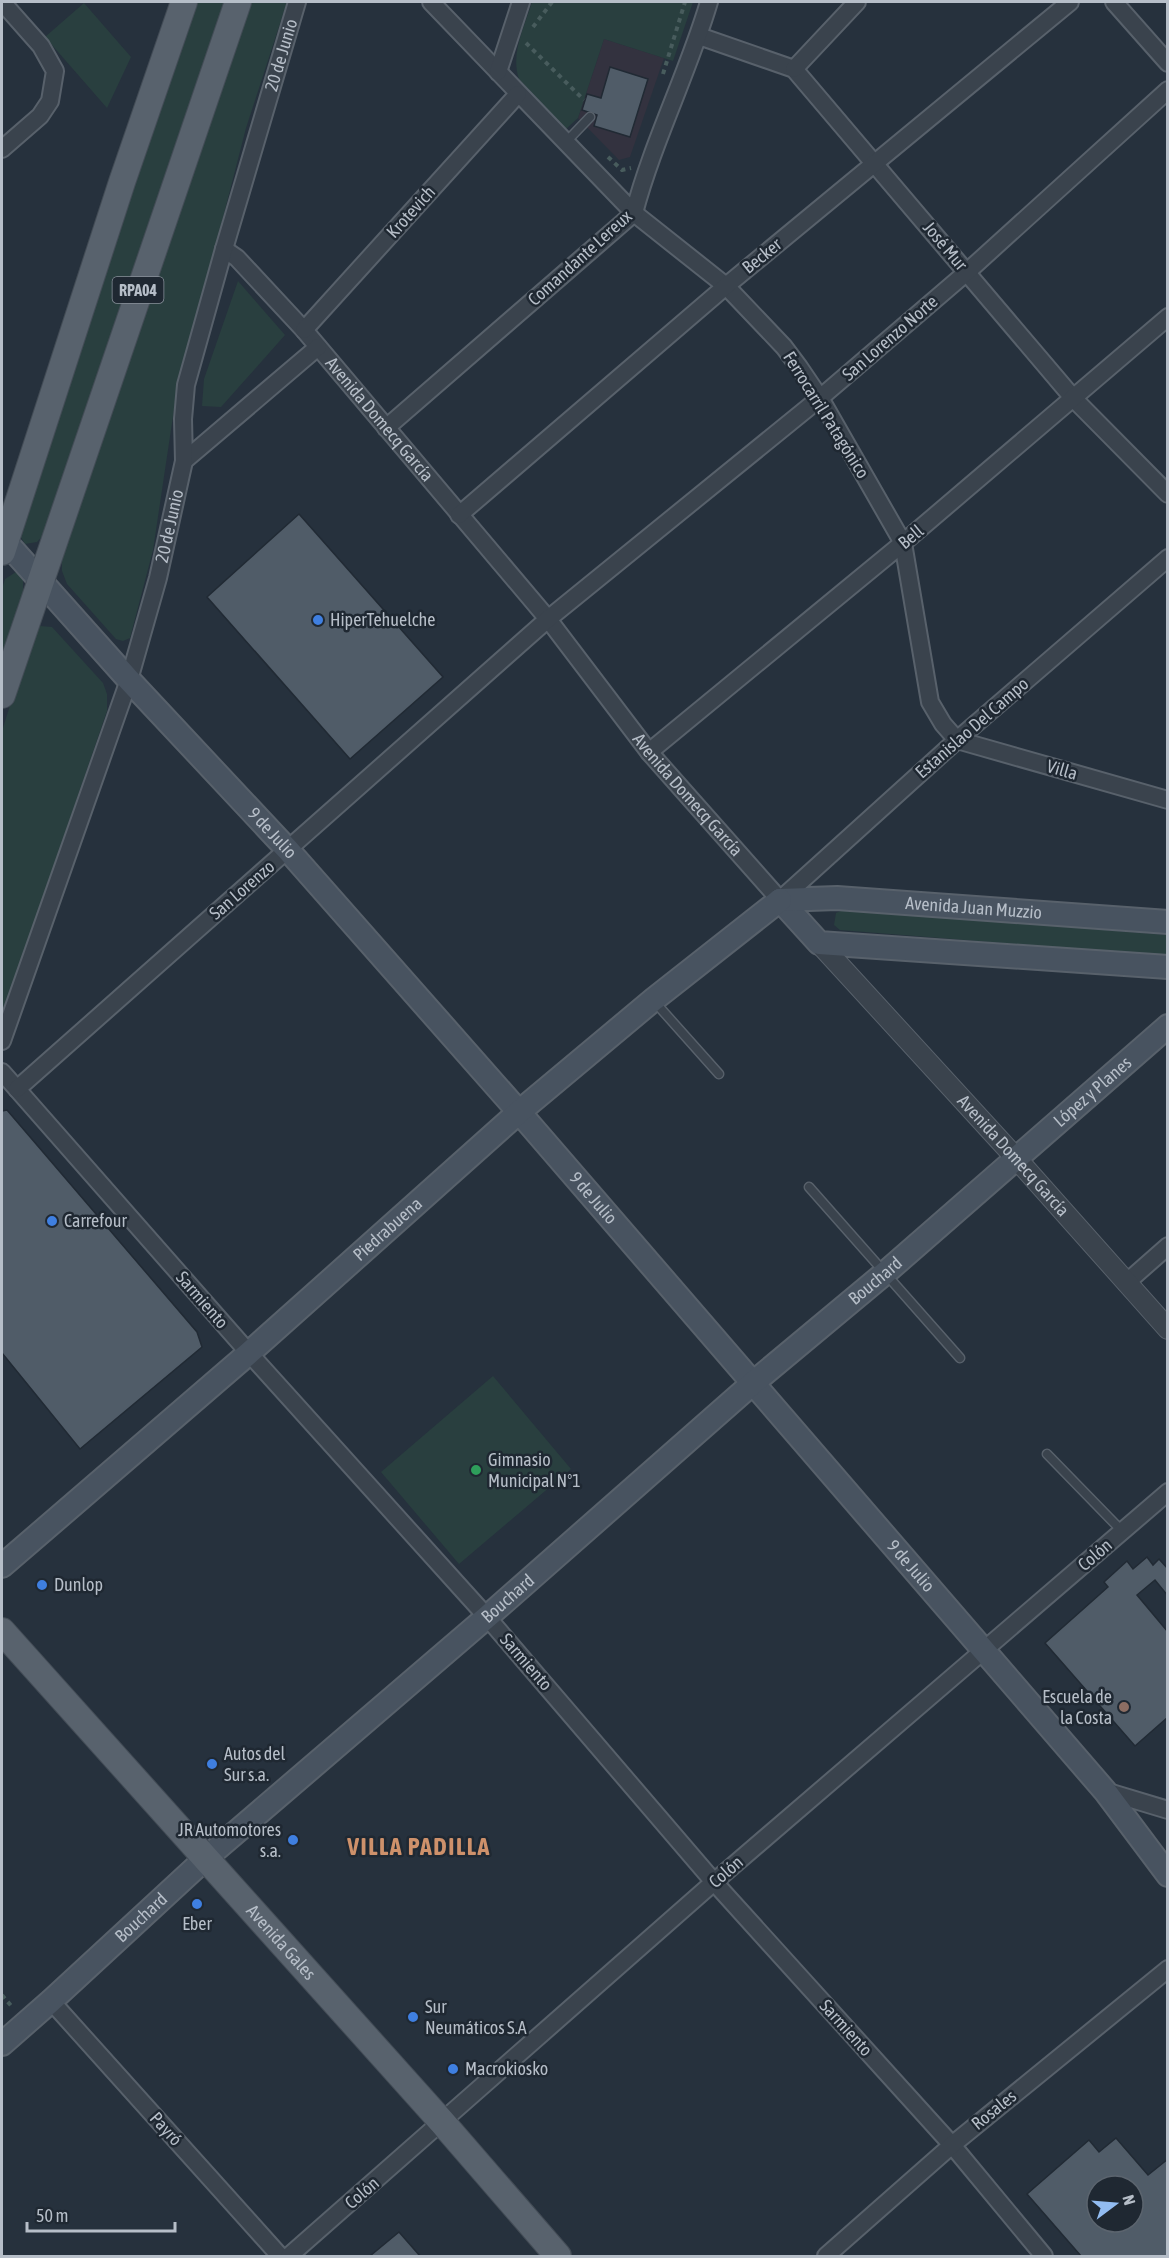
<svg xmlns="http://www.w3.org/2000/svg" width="1169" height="2258" viewBox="0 0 1169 2258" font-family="'Asap Condensed',sans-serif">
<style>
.medical{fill:#33323f}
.green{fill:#293f3f}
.building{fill:#505c68;stroke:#212a34;stroke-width:1.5;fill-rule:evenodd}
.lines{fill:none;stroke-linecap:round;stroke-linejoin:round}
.service-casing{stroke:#58616b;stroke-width:11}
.minor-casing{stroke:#58616b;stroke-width:20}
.tertiary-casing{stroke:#58616b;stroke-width:22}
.secondary-casing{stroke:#58616b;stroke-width:26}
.primary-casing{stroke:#434c56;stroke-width:28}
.path{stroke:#485c5d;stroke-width:4;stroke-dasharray:4.5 4.5;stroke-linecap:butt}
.service{stroke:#3a434d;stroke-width:8}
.minor{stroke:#3a434d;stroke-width:16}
.tertiary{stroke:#3a434d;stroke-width:20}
.secondary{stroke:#485360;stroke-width:22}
.primary{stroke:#58626d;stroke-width:26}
.shop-dot{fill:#3f7fe0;stroke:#1f2832;stroke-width:2}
.leisure-dot{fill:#2e9e5b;stroke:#1f2832;stroke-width:2}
.education-dot{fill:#8d6e63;stroke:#1f2832;stroke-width:2}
.labels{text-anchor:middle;stroke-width:5;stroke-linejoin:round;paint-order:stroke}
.shield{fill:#1f2832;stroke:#89919b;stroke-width:1.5}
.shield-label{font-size:16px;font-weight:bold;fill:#b6bec8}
.street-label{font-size:18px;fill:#b6bec8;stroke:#1f2832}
.poi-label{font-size:18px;fill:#b6bec8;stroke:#1f2832;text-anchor:start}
.district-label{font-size:24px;font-weight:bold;letter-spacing:1.5px;fill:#ce916b;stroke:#1f2832}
</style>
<rect width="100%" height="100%" fill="#26313d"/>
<path class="medical" d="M604,39L664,58L630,157L619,160L578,118Z"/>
<path class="green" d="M194,2H228L47,531L37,542L25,544L19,534Z
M251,2H287L246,128L201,303L178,383L153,550L130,638L123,641L116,639L67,584L62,571V550Z
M532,2H693L673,61L604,39L578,118L566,129L519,79C510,53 525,26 532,2Z
M84,3L131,57L107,108L45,37Z
M238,281L285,335L221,407L202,406L204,379Z
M16,572L23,580V604L2,669V589L5,579Z
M40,626L52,627L103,683L107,694V711L2,1017V731L32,635Z
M845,909L1167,935V956L840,930L834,925L836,913Z
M493,1376L571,1469L459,1564L381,1472Z"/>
<path class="building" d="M610,67L648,79L630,137L594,126L597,115L582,110L587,94L601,98Z
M299,514L443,677L350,759L207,597Z
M7,1110L197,1332L202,1347L80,1449L2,1353V1111Z
M1147,1557L1153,1565L1159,1559L1168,1569V1596L1155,1580L1137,1595L1168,1632V1717L1135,1746L1045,1643L1108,1587L1104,1582L1127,1561L1133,1569Z
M1116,2138L1148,2175L1168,2159V2256H1081L1027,2194L1089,2140L1099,2152ZM1097,2186H1133V2222H1097Z
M399,2232L420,2256H370Z"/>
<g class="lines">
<g class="service-casing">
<path id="service" d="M566,142L590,117
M653,1000L719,1074
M809,1187L960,1358
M1047,1454L1122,1531"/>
</g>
<g class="minor-casing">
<g id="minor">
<path d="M431,2L634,213L726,286L784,347L799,367L820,398L903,543L930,702L943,724L957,740L1168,800"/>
<path d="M1114,2L1168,63"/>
<path d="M699,36L794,69L1074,399L1168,494"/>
<path d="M794,69L857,2"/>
<path d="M498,72L521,2"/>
<path d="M2,149L40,116L50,101L55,71L41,46L2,2"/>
<path id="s1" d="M224,249L237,258L304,330L548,619L649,752L780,900L957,740L1168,558"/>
<path d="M304,330L518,94"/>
<path d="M386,428L634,213C653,141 688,73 709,2"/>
<path d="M184,461L318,347"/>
<path d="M459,515L726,286L1070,2"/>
<path d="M649,752L903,543L1168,317"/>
<path id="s2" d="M2,1041L129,680L158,578L184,461L183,419L186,385L224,249L297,2"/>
<path d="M2,1072L249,1353L487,1617L714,1882L952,2145L1044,2256"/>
<path d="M17,1089L548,619L820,398L967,272L1168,90"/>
<path d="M1126,1283L1168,1246"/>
<path d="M1105,1791L1168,1810"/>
<path d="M51,2001L280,2256"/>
<path d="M289,2256L714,1882L1168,1492"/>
<path d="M826,2256L952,2145L1168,1969"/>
</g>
</g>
<g class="tertiary-casing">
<g id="tertiary">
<path id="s3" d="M819,943L1015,1157L1168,1329"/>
</g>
</g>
<g class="secondary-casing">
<g id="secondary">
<path id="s4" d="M5,541L129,680L288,850L519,1112L1105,1791L1168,1875"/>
<path d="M780,900L819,943L1168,967"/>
<path id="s5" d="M780,900L837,898L1168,922"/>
<path id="s6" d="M2,1566L249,1353L519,1112L653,1000L780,900"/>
<path id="s7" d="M2,2044L51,2001L206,1858L487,1617L753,1383L885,1273L1168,1026"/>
</g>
</g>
<g class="primary-casing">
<g id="primary">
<path d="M2,552L122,182L184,2"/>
<path d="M2,695L238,2"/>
<path id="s8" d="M2,1631L442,2122L558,2256"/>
</g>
</g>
<path class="path" d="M533,27L552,2
M526,43L584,100
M663,74L685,2
M608,157L622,170L631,168
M2,1995L13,2008"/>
<use href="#service" class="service"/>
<use href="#minor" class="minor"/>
<use href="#tertiary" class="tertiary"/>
<use href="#secondary" class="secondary"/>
<use href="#primary" class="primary"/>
</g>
<g class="shop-dot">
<circle cx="318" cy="620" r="6"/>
<circle cx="52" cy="1221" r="6"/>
<circle cx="42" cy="1585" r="6"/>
<circle cx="212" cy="1764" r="6"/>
<circle cx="293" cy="1840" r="6"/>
<circle cx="197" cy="1904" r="6"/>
<circle cx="413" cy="2017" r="6"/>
<circle cx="453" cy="2069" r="6"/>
</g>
<circle class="leisure-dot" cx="476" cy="1470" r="6"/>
<circle class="education-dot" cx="1124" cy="1707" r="6"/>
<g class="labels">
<rect class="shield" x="112.5" y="277" width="51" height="26" rx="4.5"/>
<g class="shield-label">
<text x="138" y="296">RPA04</text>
</g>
<g class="street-label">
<text dy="6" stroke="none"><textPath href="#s2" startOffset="1028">20 de Junio</textPath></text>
<text transform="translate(411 212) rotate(-48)" y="6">Krotevich</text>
<text transform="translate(945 246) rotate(50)" y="6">José Mur</text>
<text transform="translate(762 256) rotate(-39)" y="6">Becker</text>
<text transform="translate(580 258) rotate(-42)" y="6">Comandante Lereux</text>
<text transform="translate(890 338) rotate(-41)" y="6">San Lorenzo Norte</text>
<text transform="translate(826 415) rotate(58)" y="6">Ferrocarril Patagónico</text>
<text dy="6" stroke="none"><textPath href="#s1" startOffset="231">Avenida Domecq García</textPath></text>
<text dy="6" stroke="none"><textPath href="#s2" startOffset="542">20 de Junio</textPath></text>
<text transform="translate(911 537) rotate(-40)" y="6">Bell</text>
<text transform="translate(972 728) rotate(-41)" y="6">Estanislao Del Campo</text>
<text transform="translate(1062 770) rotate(16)" y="6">Villa</text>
<text dy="6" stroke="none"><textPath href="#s1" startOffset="717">Avenida Domecq García</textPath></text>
<text dy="6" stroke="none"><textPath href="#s4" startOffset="396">9 de Julio</textPath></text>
<text transform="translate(242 890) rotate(-41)" y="6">San Lorenzo</text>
<text dy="6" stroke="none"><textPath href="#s5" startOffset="194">Avenida Juan Muzzio</textPath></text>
<text dy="6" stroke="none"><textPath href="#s7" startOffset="1448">López y Planes</textPath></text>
<text dy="6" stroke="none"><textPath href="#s3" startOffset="288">Avenida Domecq García</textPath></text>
<text dy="6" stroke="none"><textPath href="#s4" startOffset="882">9 de Julio</textPath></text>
<text dy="6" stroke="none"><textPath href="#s6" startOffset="512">Piedrabuena</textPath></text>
<text dy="6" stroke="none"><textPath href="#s7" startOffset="1160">Bouchard</textPath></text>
<text transform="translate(202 1300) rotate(49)" y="6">Sarmiento</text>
<text transform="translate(1095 1555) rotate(-41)" y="6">Colón</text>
<text dy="6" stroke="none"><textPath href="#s4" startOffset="1368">9 de Julio</textPath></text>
<text dy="6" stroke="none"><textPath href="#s7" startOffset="674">Bouchard</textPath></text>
<text transform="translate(526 1662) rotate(49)" y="6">Sarmiento</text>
<text transform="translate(726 1872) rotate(-41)" y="6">Colón</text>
<text dy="6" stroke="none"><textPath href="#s7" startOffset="188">Bouchard</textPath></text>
<text dy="6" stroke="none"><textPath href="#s8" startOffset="418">Avenida Gales</textPath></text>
<text transform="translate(846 2028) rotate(48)" y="6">Sarmiento</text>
<text transform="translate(994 2110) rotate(-39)" y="6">Rosales</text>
<text transform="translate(166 2129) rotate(48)" y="6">Payró</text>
<text transform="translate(362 2193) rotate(-41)" y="6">Colón</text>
</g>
<g class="poi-label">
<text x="330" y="626">HiperTehuelche</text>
<text x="64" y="1227">Carrefour</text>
<text x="488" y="1466">Gimnasio<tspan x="488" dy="21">Municipal N°1</tspan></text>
<text x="54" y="1591">Dunlop</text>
<text x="1112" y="1703" text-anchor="end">Escuela de<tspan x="1112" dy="21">la Costa</tspan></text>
<text x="224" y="1760">Autos del<tspan x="224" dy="21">Sur s.a.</tspan></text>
<text x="281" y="1836" text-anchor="end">JR Automotores<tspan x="281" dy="21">s.a.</tspan></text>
<text x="197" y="1930" text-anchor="middle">Eber</text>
<text x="425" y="2013">Sur<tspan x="425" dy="21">Neumáticos S.A</tspan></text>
<text x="465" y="2075">Macrokiosko</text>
</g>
<g class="district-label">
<text x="419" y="1855">VILLA PADILLA</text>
</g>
</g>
<rect width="1169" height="2258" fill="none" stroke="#b6bec8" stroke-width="6"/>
<g transform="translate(1115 2204) rotate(74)"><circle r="28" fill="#1f2832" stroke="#5b646e" stroke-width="1.5"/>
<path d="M0-4.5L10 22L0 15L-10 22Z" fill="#92bcf1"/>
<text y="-9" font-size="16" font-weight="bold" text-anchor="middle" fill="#b6bec8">N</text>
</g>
<path d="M27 2222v9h148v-9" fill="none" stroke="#b6bec8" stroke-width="3"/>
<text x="36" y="2222" font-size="18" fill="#b6bec8" stroke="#1f2832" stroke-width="4.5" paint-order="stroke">50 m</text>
</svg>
